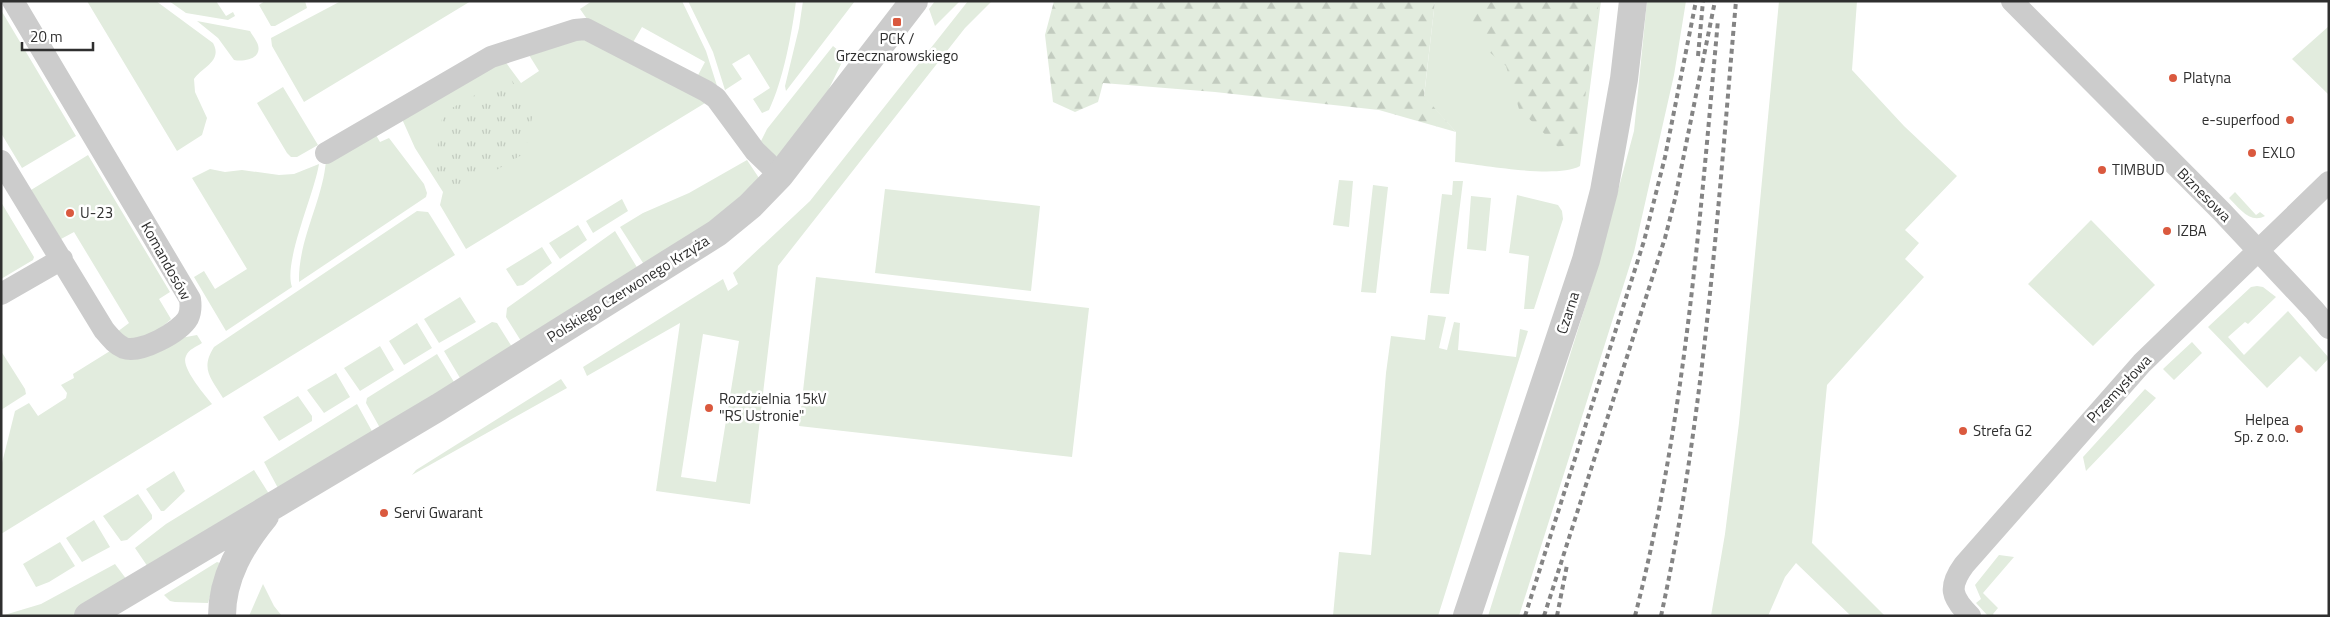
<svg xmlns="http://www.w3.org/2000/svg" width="2330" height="617" viewBox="0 0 2330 617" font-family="'Titillium Web',sans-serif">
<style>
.grass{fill:#e2ecde;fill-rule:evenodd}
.forest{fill:url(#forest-firs)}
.park{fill:url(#park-tufts)}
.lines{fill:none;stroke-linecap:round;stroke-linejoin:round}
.minor{stroke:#ccc;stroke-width:22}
.tertiary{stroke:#ccc;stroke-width:28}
.rail{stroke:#848484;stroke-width:4;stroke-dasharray:5 4;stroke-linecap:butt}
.poi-dot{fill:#da593e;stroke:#fff;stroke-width:2}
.labels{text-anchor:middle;stroke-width:5;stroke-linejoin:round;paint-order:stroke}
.poi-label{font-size:15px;fill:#2f2f2f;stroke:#fff;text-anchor:start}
.street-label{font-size:15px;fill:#2f2f2f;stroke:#fff}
</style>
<defs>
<pattern id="forest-firs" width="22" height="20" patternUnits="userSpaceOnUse" patternTransform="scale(1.25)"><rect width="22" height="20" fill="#e2ecde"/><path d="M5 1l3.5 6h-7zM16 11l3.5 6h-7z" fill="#c2cbbf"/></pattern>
<pattern id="park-tufts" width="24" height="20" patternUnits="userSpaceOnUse" patternTransform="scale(1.25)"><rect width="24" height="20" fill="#e2ecde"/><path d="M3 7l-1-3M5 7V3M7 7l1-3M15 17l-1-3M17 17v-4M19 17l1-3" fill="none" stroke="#c2cbbf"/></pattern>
</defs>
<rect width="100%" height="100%" fill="#fff"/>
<path class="grass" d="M87,1H156L213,43C223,61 202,67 194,79L195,92L207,118L202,135L177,151Z
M169,1H216L226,16L233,12L235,16L228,20L186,13Z
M265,1H305L307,8L275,26H271L259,5Z
M341,1H471L304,102L272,46L271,38Z
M592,1H682L706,51L718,89L696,79L705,62L642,27L632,44L587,19L580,9Z
M688,1H796C792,33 783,81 769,110L762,113L753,99L770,88L749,54L732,64L742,79L725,90L713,52Z
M803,1H855L786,91L785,86L799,28Z
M935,1H960L935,26L929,9Z
M968,1H992L965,28L778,266L750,504L656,491L680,323L587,376L583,367L723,279L728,291L738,284L733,273L810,201ZM703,334L739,341L716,482L681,477Z
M1435,1H1601L1580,166C1556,179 1484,165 1455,162L1456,132L1424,97Z
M1647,1H1686L1674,75L1634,252L1519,616H1488L1597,269L1634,131Z
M1779,1H1857L1852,70L1904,126L1957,176L1905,230L1919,243L1905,259L1924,277L1827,385L1812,543L1885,616H1851L1796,563L1785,577L1768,616H1711L1725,534L1739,423Z
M1,10L76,136L22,168L1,133Z
M197,21L250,31C252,35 257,41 258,45C262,59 244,62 234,60L218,38Z
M2329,26V95L2292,59Z
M578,37L710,100L466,249L440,205L443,192L415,148L402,119L504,60L521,83L539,71L529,55Z
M833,46L845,56L821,105L778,157L771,154L761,141L767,129Z
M283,87L318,145L297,157H291L287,153L257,103Z
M376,135L380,142L389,138L424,184L427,193L426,197L299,282C298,239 323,201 326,160Z
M88,155L170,292L159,299L171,319C161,329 142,342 128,338C124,337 120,333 117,332L129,323L74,232L61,239L31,190Z
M747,160L761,181L706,227L645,266L620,227L643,213L689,193Z
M319,164C314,195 283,262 292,287L226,331L194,277L204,271L215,289L247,269L192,178L210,169L225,172L242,170L279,175L294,174Z
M1339,180L1353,181L1349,227L1333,225Z
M1453,181H1463L1449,294L1430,293L1442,194L1452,195Z
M1373,185L1388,187L1376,293L1361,292Z
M885,189L1040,206L1031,291L875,273Z
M2235,192L2256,215L2260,212L2265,216C2250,224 2239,208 2229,198Z
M1517,195L1558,205L1562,211L1563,219L1534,309H1524L1529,256L1509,253Z
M1471,196L1491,198L1486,251L1467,249Z
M622,199L628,211L593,233L586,221Z
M1,202L34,257L33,260L1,279Z
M417,211L428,212L430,215L455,255L223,398C211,378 200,369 214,347Z
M2091,220L2155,285L2093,346L2028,284Z
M578,225L587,240L560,259L549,243Z
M615,231L638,269L521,341L506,317L507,308Z
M542,247L552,263L523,285L517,286L506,269Z
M816,277L1089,308L1072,457L799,426Z
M2257,286L2263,287L2276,297L2248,324L2245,322L2228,337L2244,355L2288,311L2329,358L2316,372L2300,356L2267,388L2208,327L2251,287Z
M460,297L476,322L439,343L424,319Z
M1428,315L1446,317L1439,348L1447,350L1454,322L1460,323L1458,350L1516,357L1520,329L1528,331L1438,616H1333L1339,552L1371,555L1386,373L1391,336L1425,340Z
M492,322L497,323L512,347L460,378L444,351Z
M417,323L432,348L404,365L389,341Z
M197,335L202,343C196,347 189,349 186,356C180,367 205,395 212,404L1,534V467L15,411L29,403L38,416L66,398L67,393L61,385L74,378L73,374L110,351Z
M2192,342L2202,353L2174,380L2163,369Z
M380,346L394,370L360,391L344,368Z
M1,351L25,389L26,394L1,410Z
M437,354L454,382L380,428L366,403L367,398Z
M336,373L350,397L324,413L307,390Z
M561,379L567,388L412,475L416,470Z
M2145,389L2156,398L2086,471L2083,457Z
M298,396L312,416V421L279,441L263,417Z
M357,404L373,433L279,490L264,462Z
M254,470L271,497L150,570L135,548L166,524Z
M174,471L185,491L164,511H161L146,489Z
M138,494L152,515V519L127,540L121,541L103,516Z
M94,520L110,547L82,562L66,538Z
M60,542L75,566L49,582L36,587L23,564Z
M1999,555L2014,557L1983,593L1998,608L1993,614L1994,616H1988L1976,603L1981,599L1975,585Z
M217,562L220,563L208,603L175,602L170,601L164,595Z
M115,564L130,584L72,616H1L41,604Z
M263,584L274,606L282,616H249Z"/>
<path class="forest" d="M1054,1H1435L1424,96L1456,132L1379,110L1215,92L1103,83L1098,102L1075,112L1053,102L1045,35Z
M1470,1H1599L1582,119L1576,143L1558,147L1519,109L1506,66L1487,50L1476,35L1468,16Z"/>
<path class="park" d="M509,76L533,113L525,153L451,197L434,166L442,119L445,112L450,109Z"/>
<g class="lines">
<path class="minor" d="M2012,1L2222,212L2314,310L2329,328
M326,153L491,57L575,30L586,29L706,91L716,98L755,151L780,175
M1,161L104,330C110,337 115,344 124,348C140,354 180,332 188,318C191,312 191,306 190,299L13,1
M1,294L62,259
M1970,616C1951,597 1948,587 1964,565L2142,363L2329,182"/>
<path class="tertiary" d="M88,616L439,407L717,233L750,206L780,175L914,1
M222,616C222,577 242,544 265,516
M1467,616L1586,260L1604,191L1624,79L1633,1"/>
<path class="rail" d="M1698,56L1703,1
M1525,616L1644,241L1665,157L1696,1
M1544,616L1665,238L1675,199L1715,1
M1557,616L1567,565
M1635,616C1685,421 1700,219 1718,20
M1661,616C1705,414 1718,206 1736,1"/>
</g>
<g class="poi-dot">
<rect x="892" y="17" width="10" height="10" rx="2.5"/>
<circle cx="2173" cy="78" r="5"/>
<circle cx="2290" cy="120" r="5"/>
<circle cx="2252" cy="153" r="5"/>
<circle cx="2102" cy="170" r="5"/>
<circle cx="70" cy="213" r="5"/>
<circle cx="2167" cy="231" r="5"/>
<circle cx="709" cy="408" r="5"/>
<circle cx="2299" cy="429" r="5"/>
<circle cx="1963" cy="431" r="5"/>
<circle cx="384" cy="513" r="5"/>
</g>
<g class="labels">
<g class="poi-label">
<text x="897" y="44" text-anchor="middle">PCK /<tspan x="897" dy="17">Grzecznarowskiego</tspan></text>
<text x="2183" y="83">Platyna</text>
<text x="2280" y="125" text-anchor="end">e-superfood</text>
<text x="2262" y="158">EXLO</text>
<text x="2112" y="175">TIMBUD</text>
<text x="80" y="218">U-23</text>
<text x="2177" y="236">IZBA</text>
<text x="719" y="404">Rozdzielnia 15kV<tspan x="719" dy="17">"RS Ustronie"</tspan></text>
<text x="2289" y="425" text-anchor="end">Helpea<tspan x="2289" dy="17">Sp. z o.o.</tspan></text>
<text x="1973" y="436">Strefa G2</text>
<text x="394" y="518">Servi Gwarant</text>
</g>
<g class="street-label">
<text transform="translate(2204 195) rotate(45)" y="5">Biznesowa</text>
<text transform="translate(166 261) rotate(61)" y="5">Komandosów</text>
<text transform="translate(628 289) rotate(-32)" y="5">Polskiego Czerwonego Krzyża</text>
<text transform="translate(1568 313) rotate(-72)" y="5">Czarna</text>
<text transform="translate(2119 389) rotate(-47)" y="5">Przemysłowa</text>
</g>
</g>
<rect width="2330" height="617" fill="none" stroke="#2f2f2f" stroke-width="5"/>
<path d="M22 42v8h71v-8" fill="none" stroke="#2f2f2f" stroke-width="2.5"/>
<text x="30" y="42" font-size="15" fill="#2f2f2f" stroke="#ffffff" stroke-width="4" paint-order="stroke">20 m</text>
</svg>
